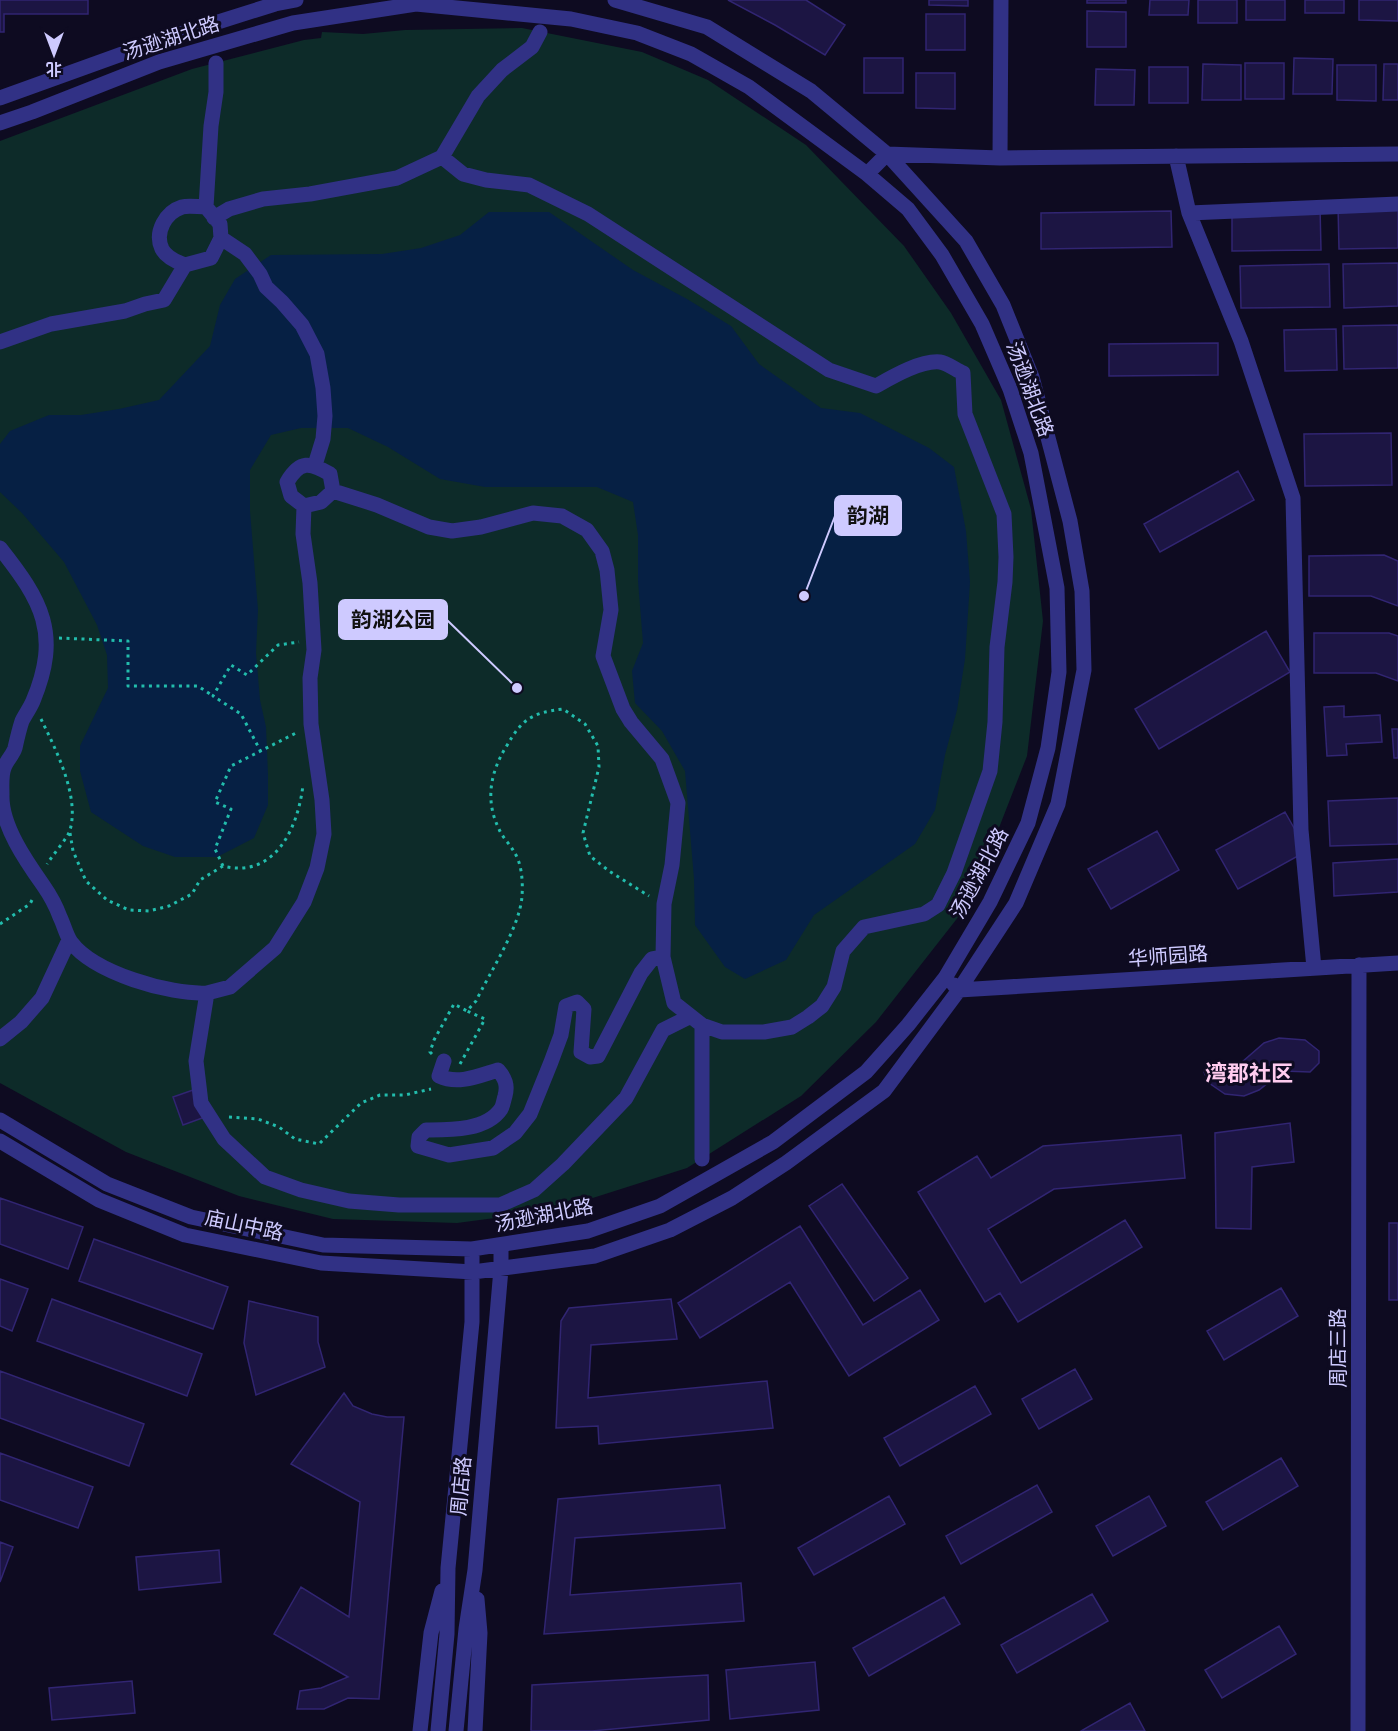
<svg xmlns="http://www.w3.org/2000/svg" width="1398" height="1731" viewBox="0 0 1398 1731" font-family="'Exo 2','Noto Sans SC',sans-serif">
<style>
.green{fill:#0d2b29}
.water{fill:#062044}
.building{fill:#1c1543;stroke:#312572;stroke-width:1.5}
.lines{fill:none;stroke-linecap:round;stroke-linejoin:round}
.path{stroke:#22bcac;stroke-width:3;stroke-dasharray:3 4.5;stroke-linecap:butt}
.minor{stroke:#313185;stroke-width:15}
.labels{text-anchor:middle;stroke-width:6;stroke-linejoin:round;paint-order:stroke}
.street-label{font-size:20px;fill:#cecaff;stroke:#0e0b21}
.quarter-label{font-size:22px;font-weight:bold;fill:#ffccef;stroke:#0e0b21}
.leader{fill:none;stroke:#cecaff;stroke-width:2}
.callout-dot{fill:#cecaff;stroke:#0e0b21;stroke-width:2}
.callout{fill:#cecaff;stroke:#cecaff;stroke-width:2}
.callout-label{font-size:21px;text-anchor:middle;font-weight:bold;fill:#111}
</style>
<rect width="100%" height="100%" fill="#0e0b21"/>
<path class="green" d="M522,28L642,52L708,80L806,145L904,246L951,313L1001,400L1031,509L1043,621L1027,756L970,902L876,1022L801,1096L687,1168L555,1210L457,1223L333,1219L239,1196L126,1152L0,1083V141L192,69L304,40L321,38L322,32L363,34L405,30Z"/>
<path class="water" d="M489,212H549L633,270L687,299L731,326L759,364L821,408L860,413L929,448L954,467L966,531L970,582L965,659L957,710L945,755L935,810L915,844L814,915L786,960L745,979L725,967L695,925L694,879L685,771L662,731L635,703L632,671L643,643L638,581V535L633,502L597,487H485L440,479L388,447L348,428H301L271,435L250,470V511L258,610L256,653L260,700L266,727L268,775V805L254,838L217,857H175L143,846L91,812L80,771V746L108,688L107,655L97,625L64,562L22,513L0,492V444L10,431L49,415H81L119,409L159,400L210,346L220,305L235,279L271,255L382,254L421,248L460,235Z"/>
<path class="building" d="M0,0H88V14H4V32H0Z
M728,0H806L845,25L825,55L775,25Z
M929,0H968V6L929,5Z
M1087,0H1126V3H1087Z
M1150,0H1189L1188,15H1149Z
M1198,0H1237V23H1198Z
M1246,0H1285V20H1246Z
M1305,0H1344V13H1305Z
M1359,0H1398V21L1359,20Z
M1087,11L1126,12V47H1087Z
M926,14H965V50H926Z
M864,58H903V93H864Z
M1294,58L1333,59L1332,94H1293Z
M1245,63H1284V99H1245Z
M1203,64L1241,65V100H1202Z
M1384,64H1398V100H1383Z
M1337,65H1376V101L1337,100Z
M1149,67H1188V103H1149Z
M1096,69L1135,70L1134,105H1095Z
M916,73H955V109L916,108Z
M1398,204V248L1339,249L1338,206Z
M1320,207L1321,250L1232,251V209Z
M1171,211L1172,247L1041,249V213Z
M1398,263V306L1344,308L1343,264Z
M1329,264L1330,307L1241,308L1240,266Z
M1398,325V368L1344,369L1343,326Z
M1336,329L1337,370L1285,371L1284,330Z
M1218,343V375L1109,376V344Z
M1391,433L1392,485L1305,486L1304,434Z
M1238,471L1254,500L1160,552L1144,524Z
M1384,555L1398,561V606L1371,596H1309V556Z
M1266,631L1290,672L1159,749L1135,709Z
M1314,633H1389L1398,636V681L1376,673H1314Z
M1344,706V717L1380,715L1382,742L1346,744L1347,755L1327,756L1324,707Z
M1392,729H1398V758H1394Z
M1398,798V844L1330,846L1328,801Z
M1285,812L1307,851L1238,889L1216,850Z
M1157,831L1179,870L1111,909L1088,869Z
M1398,859V892L1334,896L1333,863Z
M1279,1038L1305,1040L1319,1051V1063L1310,1072L1283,1071L1259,1090L1244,1096L1225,1094L1209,1083L1204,1072L1209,1063L1219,1061L1231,1063L1242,1062L1264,1043Z
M196,1089L205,1117L183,1125L173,1097Z
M1290,1123L1294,1162L1252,1167L1251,1229L1216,1228L1215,1133Z
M1181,1135L1185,1178L1054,1189L988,1229L1021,1283L1125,1220L1142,1247L1018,1322L1000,1293L985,1302L918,1192L977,1156L991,1178L1043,1146Z
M842,1184L908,1278L874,1301L809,1206Z
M0,1198L83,1227L68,1269L0,1244Z
M1389,1223H1398V1300H1389Z
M800,1226L863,1325L920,1290L939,1320L849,1376L790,1282L700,1338L678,1303Z
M94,1239L228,1287L213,1329L79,1281Z
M0,1279L28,1289L12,1331L0,1326Z
M1281,1288L1298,1316L1224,1360L1207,1331Z
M52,1299L202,1354L187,1396L37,1341Z
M671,1299L677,1339L591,1345L588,1398L767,1381L773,1428L599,1444L598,1426L556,1428L561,1321L569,1308Z
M249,1301L318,1317V1342L325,1367L256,1395L244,1343Z
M1075,1369L1092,1399L1039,1429L1022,1399Z
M0,1371L144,1424L129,1466L0,1418Z
M975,1386L991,1414L900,1466L884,1438Z
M344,1393L353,1406L372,1414L387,1417H404L379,1699L348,1698L324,1709H297L300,1691L321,1688L348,1677L274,1634L301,1587L349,1617L360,1502L291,1464Z
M0,1453L93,1487L78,1528L0,1500Z
M1281,1458L1298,1486L1223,1530L1206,1502Z
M720,1485L725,1528L575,1538L570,1595L741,1583L744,1621L544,1634L558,1499Z
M1037,1485L1052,1512L961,1564L946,1536Z
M889,1496L905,1524L814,1575L798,1548Z
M1149,1496L1166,1526L1113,1556L1096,1526Z
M0,1542L13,1547L0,1582Z
M219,1550L221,1582L139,1590L136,1557Z
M1092,1594L1108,1621L1017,1673L1001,1645Z
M944,1597L960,1624L869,1676L853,1648Z
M1279,1626L1296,1654L1222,1698L1205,1670Z
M815,1662L819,1710L730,1719L726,1670Z
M708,1675L709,1720L592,1731H531L532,1685Z
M132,1681L135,1713L52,1720L49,1688Z
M1130,1703L1145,1731H1081Z"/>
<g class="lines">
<path class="path" d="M59,638L128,641V686H198L213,696
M41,719C55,748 80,796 70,830C69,836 52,856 47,864
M261,752L241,714L213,696L231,665L247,675L278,645L299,642
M70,833L73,851L86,881L107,900L129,910L149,911L169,906L192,894L200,880L223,866C275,879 298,828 303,785
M223,866L215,849L231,809L215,802L231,766L298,732
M0,924L30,904L33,898
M432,1054L430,1052L434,1040L454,1004L467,1011L476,1001C490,972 520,927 522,896C523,883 522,863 514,852C510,844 502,837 499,829C485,801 490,773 506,747C522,719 531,713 563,709L585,724L598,746L599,767L583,833L590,856L609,871L649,896
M460,1064L485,1019L467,1011
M229,1117L258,1119L279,1127L295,1139L319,1144L361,1103L380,1095H405L431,1089"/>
<path class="minor" d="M216,63V92L211,126L206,207L220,224L221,238L245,254L260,274L266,287L282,302L302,325L317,354L323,388L325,416L323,439L315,465
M0,98L158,41L275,4L296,0
M0,123L32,112L159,62L293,23L416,4L571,19L637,33L691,54L749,87L867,174L908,209L942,255L982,324L1010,389L1031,453L1057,588L1059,672L1048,748L1028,823L990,902L945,978L908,1025L866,1072L773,1142L660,1206L588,1231L472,1249V1322L448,1568L447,1634L438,1731
M1176,156L1189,213L1398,204
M442,157L478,96L502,70L532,47L540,32
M1000,158L1001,0
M867,174L887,154L1000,158L1398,154
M1189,213L1241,341L1293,498L1301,830L1314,968
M214,218L229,209L263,199L310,194L397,178L442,157L463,174L486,180L529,185L588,214L829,370L876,386C892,377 921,360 940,362C947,363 956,370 963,373L965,414L1004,514L1006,557L1005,582L997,647L995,722L990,771L954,873L938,905L924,914L864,927L843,951L834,987L822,1006L808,1017L792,1027L764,1032H722L702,1025
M185,265L211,258L221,238
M0,342L51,324L125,311L145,304L164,300L185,265C177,262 166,257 162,249C154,232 166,212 182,207C189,205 198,207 206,207
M333,491L377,505L429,527L452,531L481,527L533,513L562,516L587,530L602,551L607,570L611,610L603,656L623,709L631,722L662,759L678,803L672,865L664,904L663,957L674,1003L702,1025V1159
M304,506L321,502L333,491L330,474C310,462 300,460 287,482L291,496L304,506L303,534L310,583L314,650L310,678L311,724L322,800L324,834L317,868L304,902L275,948L230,987L207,993L196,1061L201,1103L224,1139L265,1177L301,1190L349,1201L399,1205H500L534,1190L563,1164L626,1098L663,1030L691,1016
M0,548C42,601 61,634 33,701C30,708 25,715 22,721C19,730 17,739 15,748C13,755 6,761 4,768C1,775 2,787 2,795C1,825 26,861 43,885C50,895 56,906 60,917C64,925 66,935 71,942C94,973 170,995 207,993
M954,985L959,990L1398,963
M0,1039L21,1022L42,998L69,940
M444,1061L439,1076C458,1085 478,1076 498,1070C505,1078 508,1085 505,1096C504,1099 503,1106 501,1109C486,1131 449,1130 426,1130L419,1137L418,1146L449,1155L493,1148L515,1133L530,1114L551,1062L561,1035L566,1006L577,1002L584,1009L581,1052L590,1057L598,1056L641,973L652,959L663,957
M0,1120L107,1184L191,1217L323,1245L472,1249
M0,1141L99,1200L185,1235L321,1263L473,1272L595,1256L670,1230L732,1198L786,1163L884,1091L959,990L1016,903L1058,804L1084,670L1082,591L1070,521L1032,377L1003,305L966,241L887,154L811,91L707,27L615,0
M420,1731L431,1633L442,1591
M456,1731L466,1629L475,1570L501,1269V1245
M475,1731L480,1633L477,1599
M1358,1731L1359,965"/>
</g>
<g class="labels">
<g class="street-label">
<text transform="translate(171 38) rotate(-18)" y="7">汤逊湖北路</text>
<text transform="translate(1030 389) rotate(70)" y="7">汤逊湖北路</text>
<text transform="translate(979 873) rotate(-62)" y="7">汤逊湖北路</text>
<text transform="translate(1168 956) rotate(-4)" y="7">华师园路</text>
<text transform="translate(544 1215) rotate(-11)" y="7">汤逊湖北路</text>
<text transform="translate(244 1225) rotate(12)" y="7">庙山中路</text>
<text transform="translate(1338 1348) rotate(-90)" y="7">周店三路</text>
<text transform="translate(461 1486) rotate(-85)" y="7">周店路</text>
</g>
<g class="quarter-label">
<text x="1249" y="1081">湾郡社区</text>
</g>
</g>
<path class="leader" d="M804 596L835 516M517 688L447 620"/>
<g class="callout-dot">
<circle cx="804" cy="596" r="6"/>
<circle cx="517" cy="688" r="6"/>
</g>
<g class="callout">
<rect x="835" y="496" width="66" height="39" rx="6"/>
<rect x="339" y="600" width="108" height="39" rx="6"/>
</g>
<g class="callout-label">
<text x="868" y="523">韵湖</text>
<text x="393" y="627">韵湖公园</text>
</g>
<g transform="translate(54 54) rotate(180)" stroke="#0e0b21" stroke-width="4.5" paint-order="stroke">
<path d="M0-4.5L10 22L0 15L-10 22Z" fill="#cecaff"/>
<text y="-9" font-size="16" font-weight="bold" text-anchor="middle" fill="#cecaff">北</text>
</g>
</svg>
